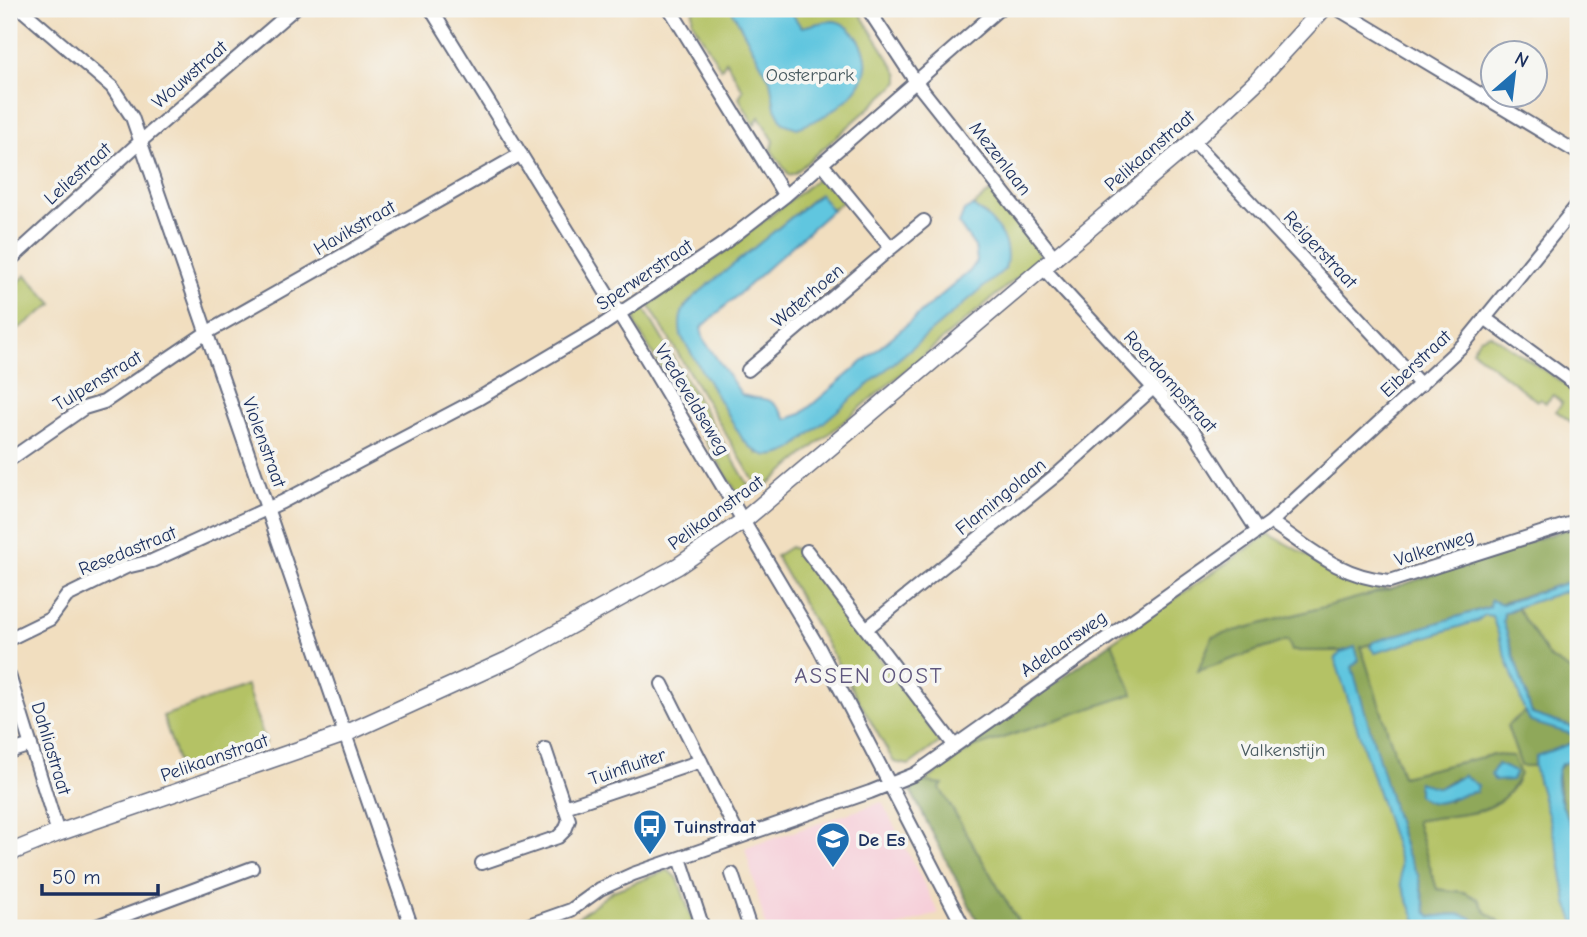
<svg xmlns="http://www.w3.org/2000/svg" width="1587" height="937" viewBox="0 0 1587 937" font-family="'Comic Neue',sans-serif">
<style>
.built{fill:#f6cfd9}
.green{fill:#b4c265;stroke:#687862;stroke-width:2}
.forest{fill:#8fa85a;stroke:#556c5c;stroke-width:2;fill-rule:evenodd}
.water{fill:#61c6df;stroke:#3e7a9e;stroke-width:2}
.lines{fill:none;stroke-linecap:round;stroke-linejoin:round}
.minor-casing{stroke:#666c80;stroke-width:16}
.tertiary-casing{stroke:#666c80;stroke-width:19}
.minor{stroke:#fff;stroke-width:12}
.tertiary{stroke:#fff;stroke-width:16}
.labels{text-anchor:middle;stroke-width:7;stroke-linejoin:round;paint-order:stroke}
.street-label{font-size:19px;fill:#1b2f5e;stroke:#f6f6f2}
.park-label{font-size:19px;fill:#495b60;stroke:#f6f6f2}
.poi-label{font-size:19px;font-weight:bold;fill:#1b2f5e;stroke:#f6f6f2;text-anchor:start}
.quarter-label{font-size:23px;letter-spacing:2px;fill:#5f577e;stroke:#f6f6f2}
</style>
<rect width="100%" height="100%" fill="#f6f6f2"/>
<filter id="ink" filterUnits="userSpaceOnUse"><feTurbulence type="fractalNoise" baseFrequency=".0143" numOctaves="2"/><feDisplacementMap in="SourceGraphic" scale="14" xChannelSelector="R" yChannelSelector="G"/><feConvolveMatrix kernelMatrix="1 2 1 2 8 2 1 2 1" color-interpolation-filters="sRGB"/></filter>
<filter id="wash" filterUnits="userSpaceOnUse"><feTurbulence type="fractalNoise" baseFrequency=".00686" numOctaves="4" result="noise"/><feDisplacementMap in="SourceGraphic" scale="28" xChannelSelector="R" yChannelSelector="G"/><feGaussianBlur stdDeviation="1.57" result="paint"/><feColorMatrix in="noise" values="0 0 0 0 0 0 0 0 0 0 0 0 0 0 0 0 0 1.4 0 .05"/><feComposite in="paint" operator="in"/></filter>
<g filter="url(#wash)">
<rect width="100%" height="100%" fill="#f1debf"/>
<path class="built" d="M882,802L939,913L895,928H766L745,848Z"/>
<path class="green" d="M693,9H857L899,75V82L795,173L789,175L771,150L774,141L759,117L754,125L739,98L743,90L726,61L721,69L692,21Z
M825,177L843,201L832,210L819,194L684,307L757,454L1005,269L987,216L973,206L992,191L1042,257L760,491L649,305L731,247L817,179Z
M26,275L53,304L17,330L9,321V291Z
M644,308L753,493L742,501L636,326L635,316Z
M1490,334L1578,393V427L1556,411L1562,403L1553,395L1546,403L1540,399L1537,401L1472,350L1480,338Z
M1269,534L1360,585L1390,589L1373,593L1578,561V928H983L911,791L1114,649L1112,642Z
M790,547L802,552L940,742L909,765L894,762L776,556Z
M246,686L266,743L181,771L163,716Z
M668,870L678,879L695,928H548L578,917L613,891Z"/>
<path class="forest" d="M1578,525V579L1361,647L1402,776L1491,755L1513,756L1520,774C1500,821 1458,812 1416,821L1437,889L1464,892L1478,899L1485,911L1508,928H1481C1470,909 1450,915 1431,917L1426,912L1418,875L1406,852L1351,666L1356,661L1355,647L1343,651H1292L1288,640L1198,671L1212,637L1390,589ZM1455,778L1476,792L1458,794L1449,801L1428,787L1439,788Z
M1517,608L1549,657L1578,675V729L1532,714L1503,621L1504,613Z
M1112,642L1133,694L958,753Z
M1525,711L1526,715L1577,736L1575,742L1536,756L1534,766H1521L1507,726Z
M1578,747V842L1563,811L1557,771Z
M919,781L943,784L940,788L1022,928H981L911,791Z"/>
<path class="water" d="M731,9H789L801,27C811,25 824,21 834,21C844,22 854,32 859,40C886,83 831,116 797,128L783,123L775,108L770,80Z
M820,194L832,210L701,328L704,340L742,395C770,403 767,392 787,419L801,414L970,271L977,261L975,247L959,224L964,211L973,206C995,221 1013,241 1005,269L791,450C769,460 760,457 743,440L681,336C678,317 681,309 696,295Z
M1578,579V587L1512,609L1504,613L1503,621L1532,714L1578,729V747L1571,753L1570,761L1561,764C1547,788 1571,820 1578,842C1582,854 1580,919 1577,928L1567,903L1559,854L1534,766L1536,756L1575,742L1577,736L1531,722L1526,715L1492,616L1485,615L1477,621L1375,653L1370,647L1373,642L1490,607L1491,600L1502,604Z
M1355,647L1359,660L1352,667L1406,852L1418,875L1426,912L1432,917C1450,915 1470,909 1481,928L1453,923L1438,928H1419L1401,884L1400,861L1335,659L1341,652Z
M1497,764L1516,772L1512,780L1495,781L1491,775Z
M1464,775L1478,786L1476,792C1454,792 1438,814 1418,795V782L1439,788Z"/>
</g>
<g filter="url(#ink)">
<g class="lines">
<g class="minor-casing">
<path id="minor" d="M21,9L112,87L132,117L412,928
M431,9L639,346L819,648L964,928
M670,9L785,196
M868,9L916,82L1055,258
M1338,9L1578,153
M1193,141L1421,385
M891,248L924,221
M9,261L141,141L294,9
M1043,268L1194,432L1257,530
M1486,319L1578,386
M748,370L891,248L822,164
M9,460L84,408L104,402L206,333L521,154
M1271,522C1309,548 1342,578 1390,581L1578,521
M807,551L954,745
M866,629L1060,472L1153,388
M9,639L50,619L67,596L126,567L152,561L282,502L476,400L601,326L723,244L785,196L999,9
M9,675L58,833
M662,684L739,837
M9,752L31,745
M565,807L701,761
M680,858L703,928
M482,863L558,837L565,830L569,820L545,749
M732,874L750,928
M91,928L252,868
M520,928L571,910L600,889L633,874L870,792L915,774L1271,522L1463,345L1578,204"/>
</g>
<g class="tertiary-casing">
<path id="tertiary" d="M9,853L58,833L345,734L512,658L678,566L743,521L1193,141L1256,82L1323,9"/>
</g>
<use href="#minor" class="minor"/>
<use href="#tertiary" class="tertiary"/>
</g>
</g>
<defs>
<g id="bus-pin" transform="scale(1.75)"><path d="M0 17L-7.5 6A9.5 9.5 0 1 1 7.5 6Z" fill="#1f6fb2" stroke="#f6f6f2"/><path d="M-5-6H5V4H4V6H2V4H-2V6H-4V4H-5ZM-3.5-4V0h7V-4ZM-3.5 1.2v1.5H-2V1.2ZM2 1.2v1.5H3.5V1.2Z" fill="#fff"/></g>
<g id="school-pin" transform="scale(1.75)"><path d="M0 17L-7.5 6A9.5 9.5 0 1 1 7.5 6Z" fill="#1f6fb2" stroke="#f6f6f2"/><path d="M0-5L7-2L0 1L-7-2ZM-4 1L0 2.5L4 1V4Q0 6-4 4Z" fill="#fff"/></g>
</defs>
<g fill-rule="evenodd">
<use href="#bus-pin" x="650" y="826"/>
<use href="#school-pin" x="833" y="839"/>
</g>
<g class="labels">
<g class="street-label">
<text transform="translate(189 74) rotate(-41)" y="7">Wouwstraat</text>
<text transform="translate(1149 150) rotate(-41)" y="7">Pelikaanstraat</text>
<text transform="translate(1001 158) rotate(52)" y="7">Mezenlaan</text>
<text transform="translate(77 173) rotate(-42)" y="7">Leliestraat</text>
<text transform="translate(354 227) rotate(-30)" y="7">Havikstraat</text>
<text transform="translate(1321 249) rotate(47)" y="7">Reigerstraat</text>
<text transform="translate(644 274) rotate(-34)" y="7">Sperwerstraat</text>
<text transform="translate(807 295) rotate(-40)" y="7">Waterhoen</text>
<text transform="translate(1415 363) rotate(-43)" y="7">Eiberstraat</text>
<text transform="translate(97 380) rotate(-31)" y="7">Tulpenstraat</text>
<text transform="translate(1171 381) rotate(48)" y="7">Roerdompstraat</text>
<text transform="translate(693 399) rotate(59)" y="7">Vredeveldseweg</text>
<text transform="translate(265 442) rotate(70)" y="7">Violenstraat</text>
<text transform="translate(1000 496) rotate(-39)" y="7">Flamingolaan</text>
<text transform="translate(715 512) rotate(-36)" y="7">Pelikaanstraat</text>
<text transform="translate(1434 547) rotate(-18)" y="7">Valkenweg</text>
<text transform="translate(127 550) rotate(-22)" y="7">Resedastraat</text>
<text transform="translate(1063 643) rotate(-35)" y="7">Adelaarsweg</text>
<text transform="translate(52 748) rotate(73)" y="7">Dahliastraat</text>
<text transform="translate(214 757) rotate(-19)" y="7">Pelikaanstraat</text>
<text transform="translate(627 766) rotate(-19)" y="7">Tuinfluiter</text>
</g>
<g class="park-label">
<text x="810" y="81">Oosterpark</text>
<text x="1283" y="756">Valkenstijn</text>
</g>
<g class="poi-label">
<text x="674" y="833">Tuinstraat</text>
<text x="858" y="846">De Es</text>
</g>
<g class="quarter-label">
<text x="869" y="683">ASSEN OOST</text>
</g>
</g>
<rect width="1587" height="937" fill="none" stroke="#f6f6f2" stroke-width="35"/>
<g transform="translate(1514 74) rotate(28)"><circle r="33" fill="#f6f6f2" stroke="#9ea6b7" stroke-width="2"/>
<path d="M0-5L12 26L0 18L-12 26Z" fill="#1f6fb2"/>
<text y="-10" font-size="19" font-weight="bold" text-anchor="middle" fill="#1b2f5e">N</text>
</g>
<path d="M42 884v10h116v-10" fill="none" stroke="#1b2f5e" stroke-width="3.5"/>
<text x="52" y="884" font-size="21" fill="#1b2f5e" stroke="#f6f6f2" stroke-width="5" paint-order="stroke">50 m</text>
</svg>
